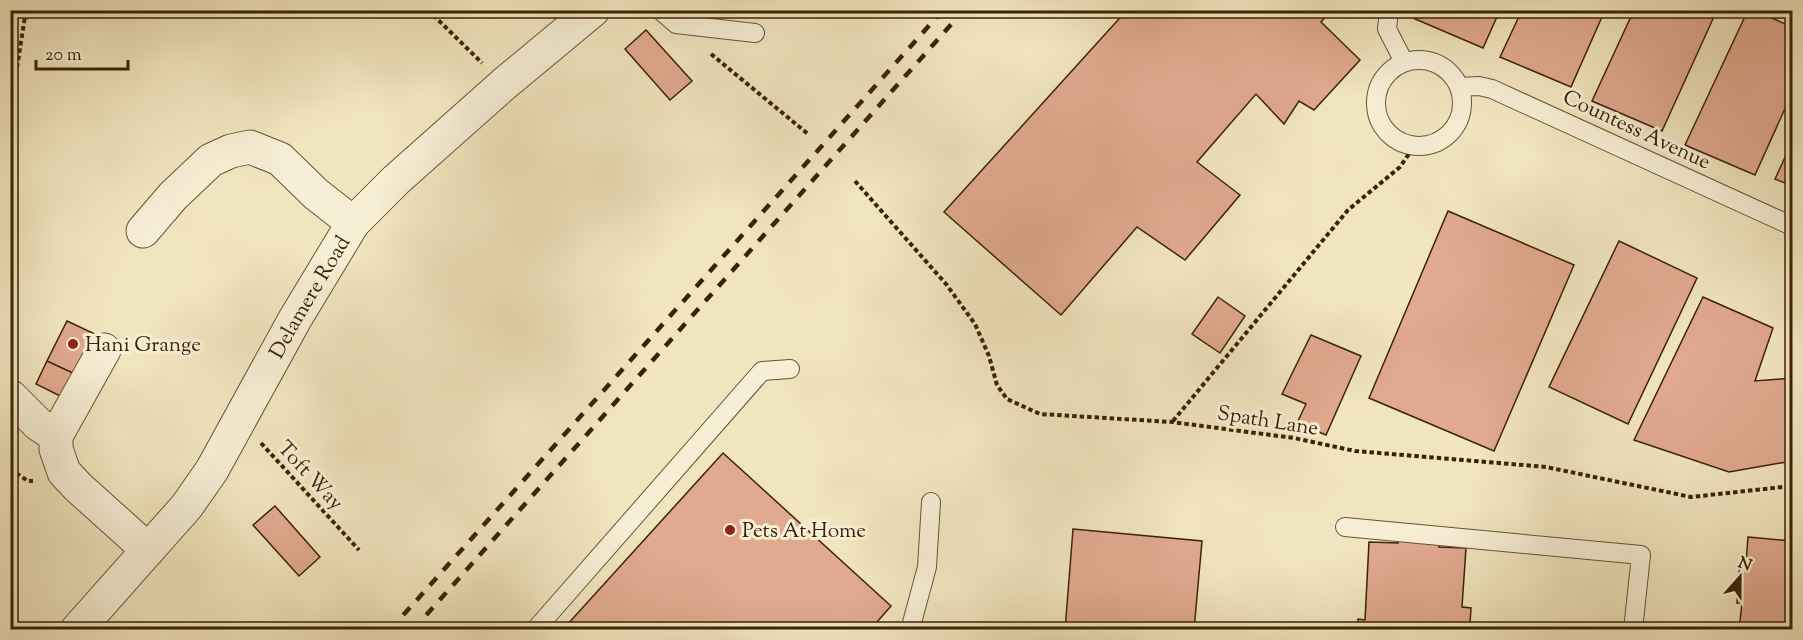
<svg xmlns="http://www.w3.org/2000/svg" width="1803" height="640" viewBox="0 0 1803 640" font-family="'Sorts Mill Goudy',serif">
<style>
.building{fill:#e0a990;stroke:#3c2205;stroke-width:1.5}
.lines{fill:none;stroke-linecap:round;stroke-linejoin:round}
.service-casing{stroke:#695334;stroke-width:20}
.minor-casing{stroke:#695334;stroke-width:35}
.path{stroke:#3c2205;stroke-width:4;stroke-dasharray:4.5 3;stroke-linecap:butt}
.service{stroke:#f6eed5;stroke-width:18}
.minor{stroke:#f6eed5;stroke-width:33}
.rail{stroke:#3c2205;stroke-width:4.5;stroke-dasharray:10 10;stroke-linecap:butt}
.poi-dot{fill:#8f2418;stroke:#f6eed5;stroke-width:2}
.labels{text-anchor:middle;stroke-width:6;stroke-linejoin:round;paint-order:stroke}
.street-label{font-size:21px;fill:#3c2205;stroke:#f6eed5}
.poi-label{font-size:21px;fill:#3c2205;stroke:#f6eed5;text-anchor:start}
</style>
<rect width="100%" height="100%" fill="#f1e5bf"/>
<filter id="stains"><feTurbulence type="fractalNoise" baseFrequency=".00333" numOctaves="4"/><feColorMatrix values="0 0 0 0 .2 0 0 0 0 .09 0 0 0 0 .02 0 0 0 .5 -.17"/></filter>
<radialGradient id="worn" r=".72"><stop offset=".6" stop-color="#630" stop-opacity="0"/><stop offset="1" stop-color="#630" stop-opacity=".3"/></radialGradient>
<path class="building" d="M1127,10H1331L1321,22L1360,60L1314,110L1299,101L1284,124L1256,94L1197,162L1240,195L1185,260L1137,227L1061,315L944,212Z
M1416,10H1500L1483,48L1413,18Z
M1522,10H1605L1571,87L1500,57Z
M1634,10H1717L1662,131L1592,101Z
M1748,10H1754L1792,27V93L1755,175L1685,145Z
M646,30L692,81L670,100L625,49Z
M1792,142V186L1775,179Z
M1448,211L1574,265L1494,451L1369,398Z
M1619,241L1697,278L1628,424L1549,387Z
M1218,297L1245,316L1220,353L1192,334Z
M1703,297L1773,328L1755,381L1792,378V461L1729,472L1634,440Z
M67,321L95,334L75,374L47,361Z
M1311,335L1361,356L1326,435L1297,423L1306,404L1282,394Z
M47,361L75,374L64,398L36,384Z
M723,453L891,606L870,630H570L566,626Z
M275,506L320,557L299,576L253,525Z
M1073,529L1202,541L1194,630H1065Z
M1398,537L1440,539L1439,547L1466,548L1462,607L1471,608L1470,623L1481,624V630H1358V619L1365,620L1369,542L1398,543Z
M1748,537L1792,541V630H1739L1742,603H1737L1740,563L1746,564Z"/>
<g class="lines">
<g class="service-casing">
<path id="service" d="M660,10L676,24L755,33
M1389,10L1387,29L1404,62
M1376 103a43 43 0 1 1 86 0a43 43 0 1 1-86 0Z
M1459,87L1479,86L1492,89L1792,226
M1345,527L1641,555L1633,630
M535,630L762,371L790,369
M910,630L927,567L931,502"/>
</g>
<g class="minor-casing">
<g id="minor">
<path d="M143,231L173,196L211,160L231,151L250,147L280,159L316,194L353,223"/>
<path d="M104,350L56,436V449L64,472L78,487L148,550"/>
<path d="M11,397L38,424L56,436"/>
<path id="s1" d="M77,630L187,506L212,470L295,319L353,223L396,180L504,84L593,10"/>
</g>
</g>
<path class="path" d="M428,10L482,63
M26,18L34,10
M711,54L808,134
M10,112L26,10
M855,181L946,284L975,324L989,356L997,385L1007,399L1040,414L1172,422L1294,438L1355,451L1546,467L1691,497L1792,486
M1173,421L1348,210L1400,167L1415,145
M261,443L359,550
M10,469L28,481H33"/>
<use href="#service" class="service"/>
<use href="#minor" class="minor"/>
<path class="rail" d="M390,630L943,10
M413,630L964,10"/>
</g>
<g class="poi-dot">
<circle cx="73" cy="344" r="6"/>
<circle cx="730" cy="530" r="6"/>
</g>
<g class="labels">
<g class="street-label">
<text transform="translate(1637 129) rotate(25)" y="7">Countess Avenue</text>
<text dy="7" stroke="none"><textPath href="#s1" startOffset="408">Delamere Road</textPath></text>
<text transform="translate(1268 420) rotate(9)" y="7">Spath Lane</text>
<text transform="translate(311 475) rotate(47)" y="7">Toft Way</text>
</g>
<g class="poi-label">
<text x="85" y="351">Hani Grange</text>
<text x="742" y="537">Pets At Home</text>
</g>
</g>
<rect width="1803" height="640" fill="none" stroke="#f1e5bf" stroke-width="36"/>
<rect x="12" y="12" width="1779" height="616" fill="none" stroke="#3c2205" stroke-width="3"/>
<rect x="18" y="18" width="1767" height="604" fill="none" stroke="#3c2205" stroke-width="1.5"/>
<g transform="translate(1740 577) rotate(21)" stroke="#f6eed5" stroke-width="4.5" paint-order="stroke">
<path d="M0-4.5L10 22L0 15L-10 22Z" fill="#3c2205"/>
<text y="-9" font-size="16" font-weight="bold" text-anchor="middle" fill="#3c2205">N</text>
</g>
<path d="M36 60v9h92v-9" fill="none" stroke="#3c2205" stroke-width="3"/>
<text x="45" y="60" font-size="18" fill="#3c2205" stroke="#f6eed5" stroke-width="4.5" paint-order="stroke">20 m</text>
<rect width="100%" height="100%" filter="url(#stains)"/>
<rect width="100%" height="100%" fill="url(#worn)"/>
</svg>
